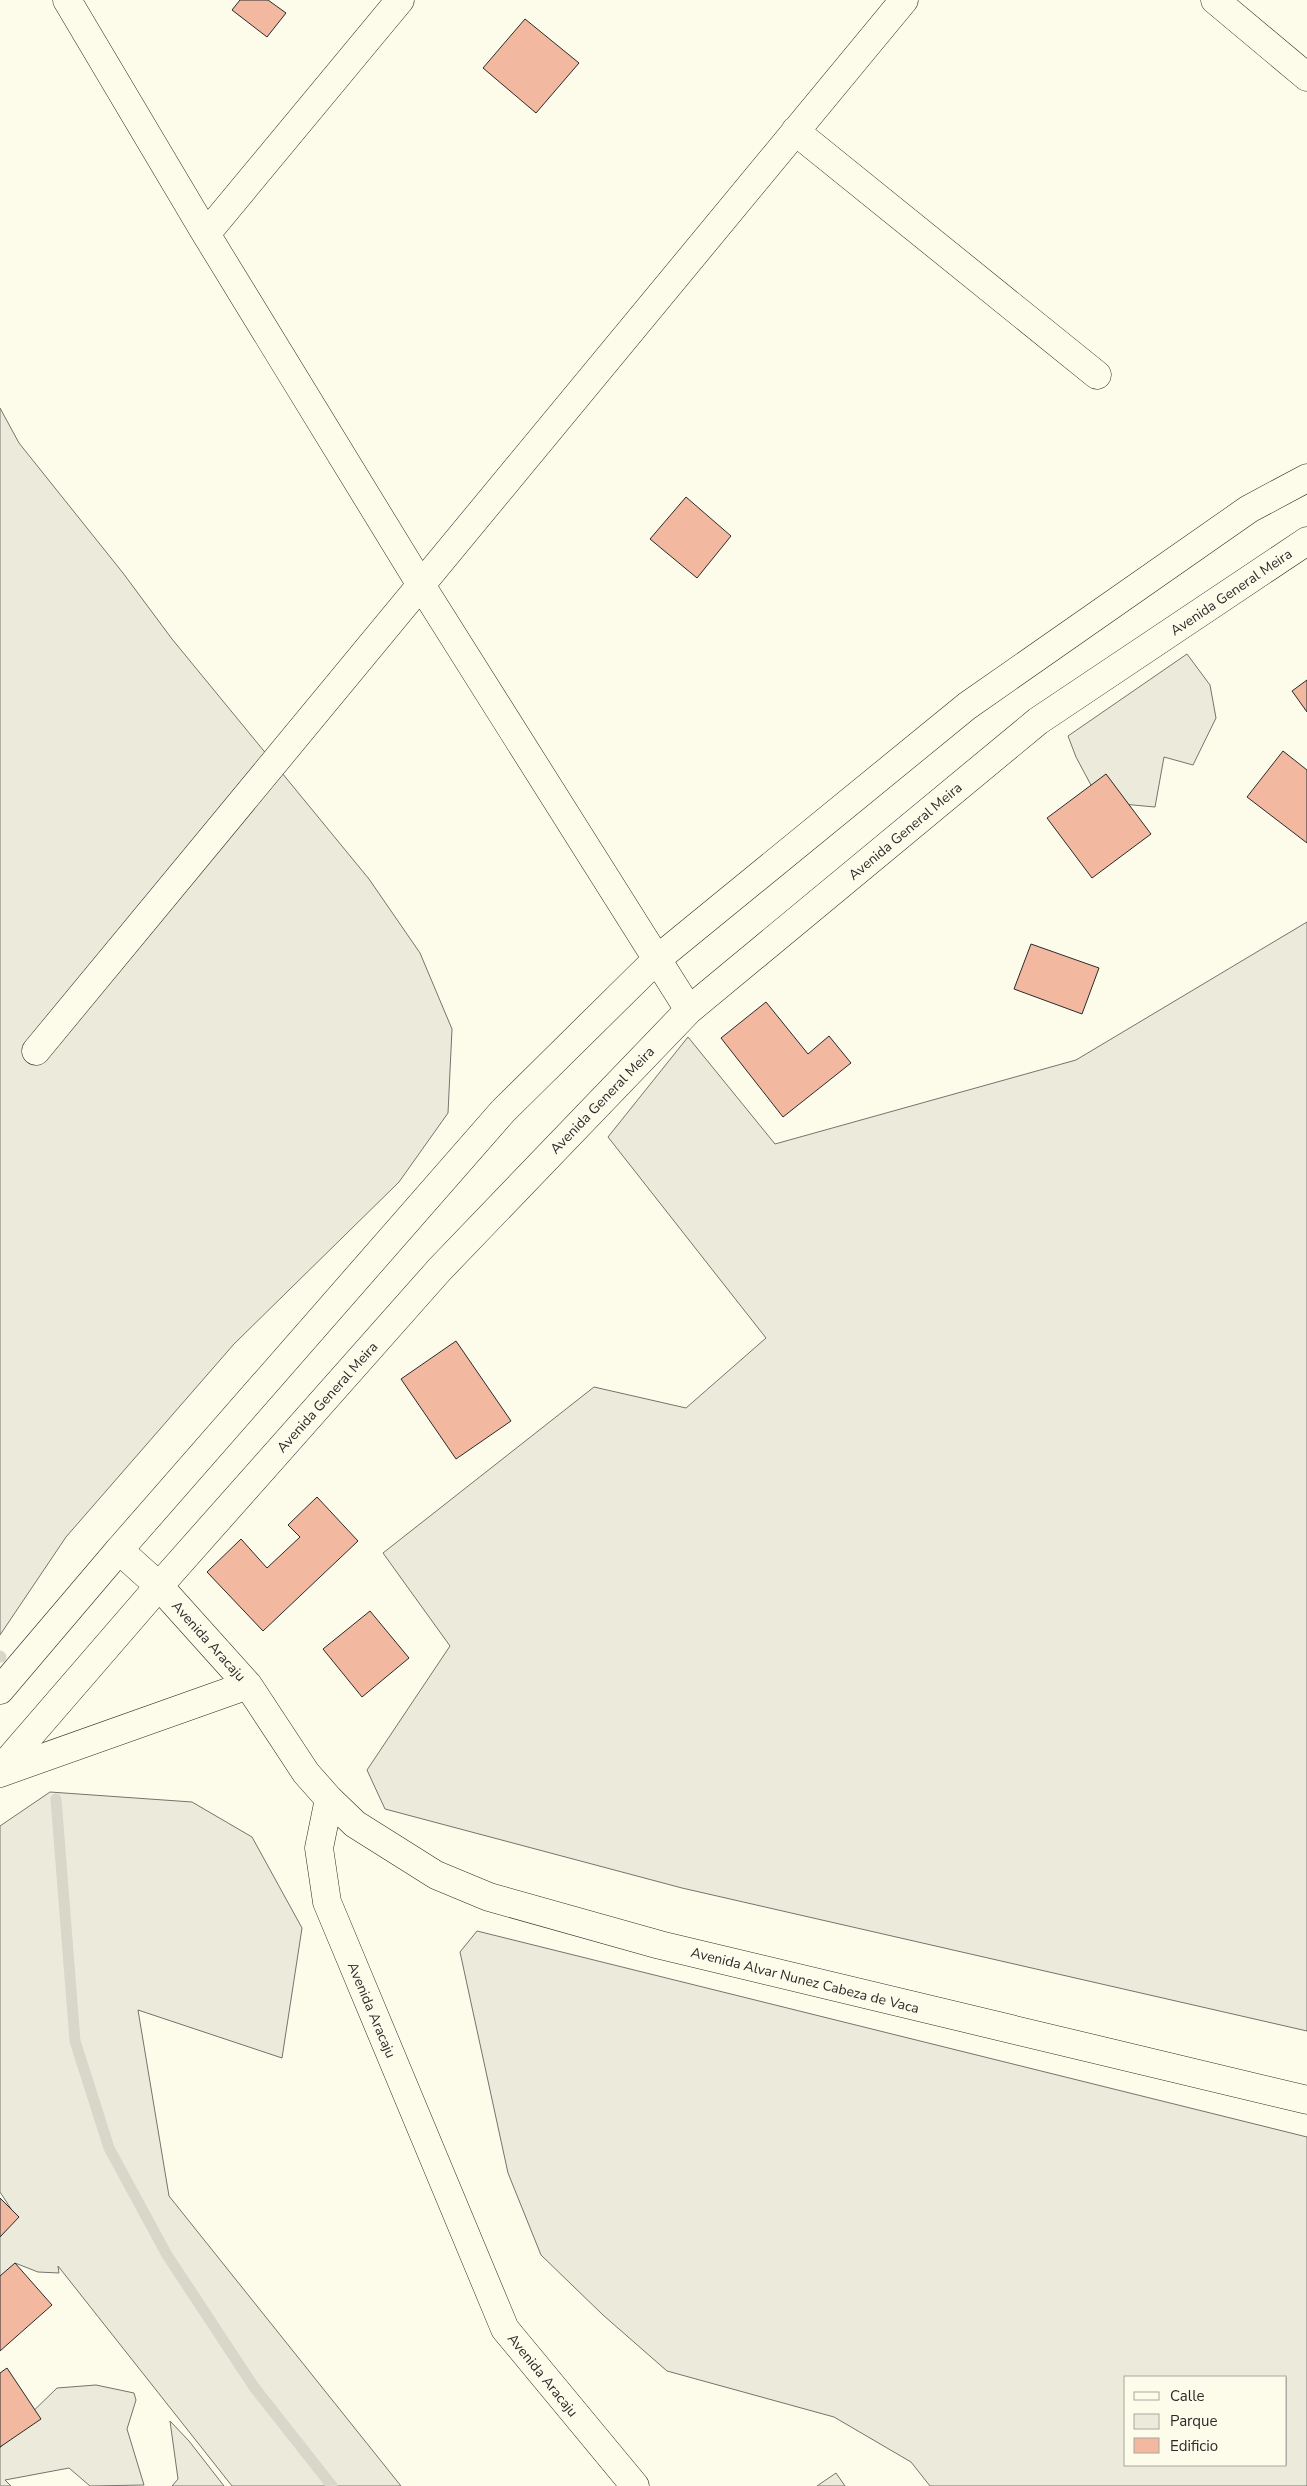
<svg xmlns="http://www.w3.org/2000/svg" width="1307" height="2486" viewBox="0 0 1307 2486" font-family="'Nunito Sans',sans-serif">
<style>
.green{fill:#ecebdb;stroke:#74746e;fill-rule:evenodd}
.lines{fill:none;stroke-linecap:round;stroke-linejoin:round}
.stream{stroke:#d8d7c9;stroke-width:11}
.building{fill:#f2b8a0;stroke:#2b2b2b}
.street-casing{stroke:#2b2b2b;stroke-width:29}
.secondary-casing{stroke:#2b2b2b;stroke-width:29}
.street{stroke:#fdfbea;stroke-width:28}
.secondary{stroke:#fdfbea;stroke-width:28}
.labels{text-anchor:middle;stroke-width:4;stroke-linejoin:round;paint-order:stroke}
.street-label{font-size:14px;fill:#2b2b2b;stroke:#fdfbea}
</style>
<rect width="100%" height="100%" fill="#fdfbea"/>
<path class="green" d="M0,408L19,443L123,573L172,639L369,879L420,953L452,1029L448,1113L399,1182L234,1344L66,1537L0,1635Z
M1187,654L1210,685L1216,718L1193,765L1164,757L1155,807L1100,802L1076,757L1068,736Z
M1307,922V2031L682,1888L385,1809L367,1770L450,1646L383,1553L594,1387L686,1408L766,1338L608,1137L688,1037L775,1144L1076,1060Z
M50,1792L192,1802L252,1837L302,1928L282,2058L138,2010L169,2196L401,2486H232L58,2266L59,2273L38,2272L15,2263L0,2280V2227L17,2218L0,2192V1826Z
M477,1931L1307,2137V2486H930L911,2462L834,2417L667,2371L603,2315L541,2255L508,2173L460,1952ZM1126,2377H1286V2465H1126Z
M96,2385L134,2393L136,2400L127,2429L144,2485L90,2486L69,2468L5,2480L11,2486H0V2448L21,2423L57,2388Z
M170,2421L189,2441L224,2486H172L178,2479Z
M836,2473L845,2486H817Z"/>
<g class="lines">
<path class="stream" d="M0,1656L1,1657
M56,1799L75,2041L109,2148L167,2255L254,2387L332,2486"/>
</g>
<path class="building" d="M240,0H268L286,13L267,37L232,10Z
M525,19L579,63L536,113L483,68Z
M686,497L731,536L697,578L650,539Z
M1307,680V712L1292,691Z
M1283,751L1307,770V843L1247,797Z
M1106,774L1151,834L1092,878L1047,818Z
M1031,944L1099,968L1082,1014L1014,989Z
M766,1002L808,1054L829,1036L851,1063L783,1117L721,1038Z
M456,1341L511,1421L456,1459L401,1379Z
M317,1497L358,1541L263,1631L207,1572L241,1539L267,1568L300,1537L288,1525Z
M370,1611L409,1658L362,1697L323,1649Z
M0,2198L19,2217L0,2237Z
M15,2263L52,2305L0,2351V2276Z
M7,2368L41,2419L0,2447V2373Z"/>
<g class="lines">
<g class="street-casing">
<path id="street" d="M67,0L206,234L421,585L689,1010
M1215,0L1307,77
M795,131L1097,375
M206,234L400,0
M1307,541L1038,721L689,1010L440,1269L159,1586L248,1685L306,1773L329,1799L355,1824L436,1875L489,1897L660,1945L1307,2100
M36,1051L904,0
M119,1550L503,1111L656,960L967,706L1249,509L1307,478
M0,1773L248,1685
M329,1799L319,1848L327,1902L505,2329L635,2486"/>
</g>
<g class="secondary-casing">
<path id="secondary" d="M0,1690L119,1550L159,1586L0,1770"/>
</g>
<use href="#street" class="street"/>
<use href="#secondary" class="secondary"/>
</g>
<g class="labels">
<g class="street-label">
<text transform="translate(1231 592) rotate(-34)" y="5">Avenida General Meira</text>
<text transform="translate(905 831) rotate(-40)" y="5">Avenida General Meira</text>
<text transform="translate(602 1100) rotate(-46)" y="5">Avenida General Meira</text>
<text transform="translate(327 1397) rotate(-48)" y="5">Avenida General Meira</text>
<text transform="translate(209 1641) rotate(48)" y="5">Avenida Aracaju</text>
<text transform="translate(805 1980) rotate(14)" y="5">Avenida Alvar Nunez Cabeza de Vaca</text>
<text transform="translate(372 2010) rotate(67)" y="5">Avenida Aracaju</text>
<text transform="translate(543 2375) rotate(51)" y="5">Avenida Aracaju</text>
</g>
</g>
<rect x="1124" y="2376" width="162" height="90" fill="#fdfbea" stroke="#a9a89e"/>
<rect x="1134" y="2392" width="25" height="8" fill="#fdfbea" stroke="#a9a89e"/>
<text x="1170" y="2401" font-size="15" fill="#2b2b2b">Calle</text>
<rect x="1134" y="2414" width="25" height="15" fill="#ecebdb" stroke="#a9a89e"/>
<text x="1170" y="2426" font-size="15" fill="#2b2b2b">Parque</text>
<rect x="1134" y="2438" width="25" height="15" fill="#f2b8a0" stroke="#a9a89e"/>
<text x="1170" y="2451" font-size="15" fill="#2b2b2b">Edificio</text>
</svg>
